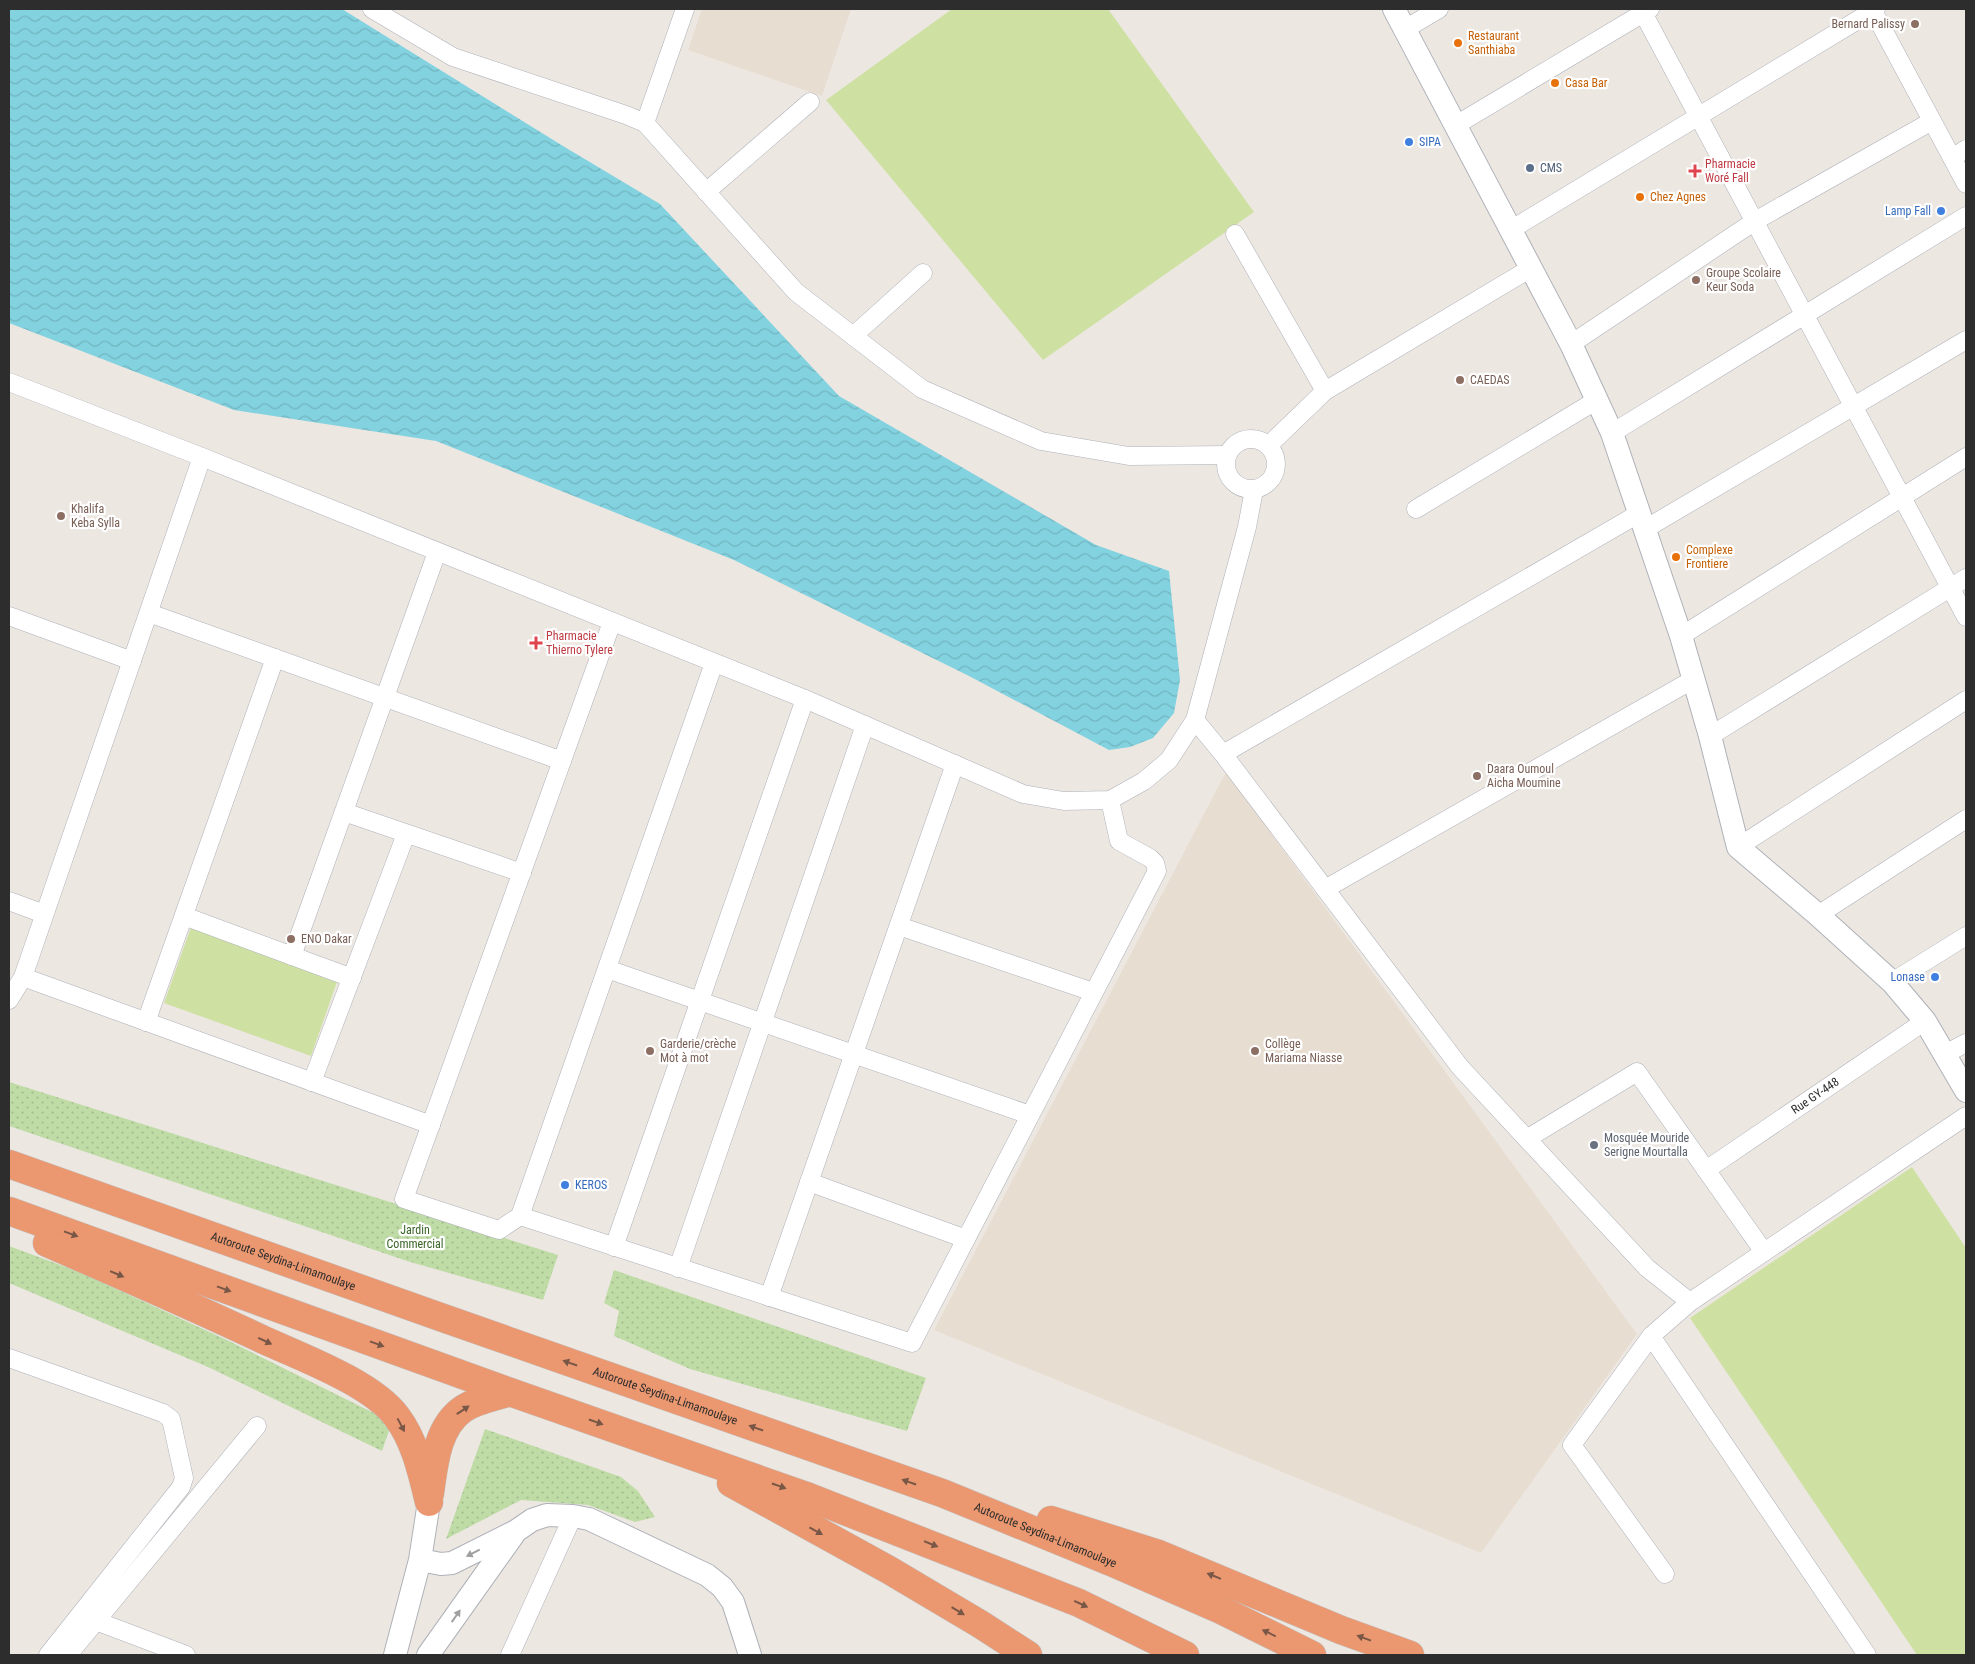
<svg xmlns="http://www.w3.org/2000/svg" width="1975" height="1664" viewBox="0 0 1975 1664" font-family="'Roboto Condensed',sans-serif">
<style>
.education{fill:#e8ddd1}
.grass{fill:url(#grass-dots)}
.pitch{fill:#cee1a3}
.water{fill:url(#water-waves)}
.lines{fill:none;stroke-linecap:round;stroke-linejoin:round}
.minor-casing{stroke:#aeb1b8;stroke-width:19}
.tertiary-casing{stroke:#aeb1b8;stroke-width:24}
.motorway-casing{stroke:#c4c4c4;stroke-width:29}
.minor{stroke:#fff;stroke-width:18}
.tertiary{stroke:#fff;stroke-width:22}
.motorway{stroke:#eb976f;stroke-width:28}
.oneway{fill:#795747}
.oneway2{fill:#a0a0a0}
.education-dot{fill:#8d6e63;stroke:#fff;stroke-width:2}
.food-dot{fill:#e8710a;stroke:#fff;stroke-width:2}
.shop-dot{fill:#3f7fe0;stroke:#fff;stroke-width:2}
.service-dot{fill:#5c6f8a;stroke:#fff;stroke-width:2}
.health-dot{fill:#e0444e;stroke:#fff;stroke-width:2}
.worship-dot{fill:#6b7280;stroke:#fff;stroke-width:2}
.labels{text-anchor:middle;stroke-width:4.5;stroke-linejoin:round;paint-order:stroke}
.education-label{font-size:12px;fill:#785e54;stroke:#fff;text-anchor:start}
.food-label{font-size:12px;fill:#c56008;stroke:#fff;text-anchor:start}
.shop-label{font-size:12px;fill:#366cbe;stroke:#fff;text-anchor:start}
.health-label{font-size:12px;fill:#be3a42;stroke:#fff;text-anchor:start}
.service-label{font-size:12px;fill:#4e5e75;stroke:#fff;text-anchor:start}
.street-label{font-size:12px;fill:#2d2d2d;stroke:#fff}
.worship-label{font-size:12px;fill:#5b616d;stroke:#fff;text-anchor:start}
.park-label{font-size:12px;fill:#396325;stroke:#fff}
</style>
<defs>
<pattern id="grass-dots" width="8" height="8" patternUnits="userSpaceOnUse" patternTransform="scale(1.25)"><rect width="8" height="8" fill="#bfdca6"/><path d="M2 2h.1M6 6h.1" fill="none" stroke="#a4bd8f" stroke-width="1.8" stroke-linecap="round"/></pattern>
<pattern id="water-waves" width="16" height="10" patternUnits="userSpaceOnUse" patternTransform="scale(1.25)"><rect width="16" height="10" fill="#83d2e0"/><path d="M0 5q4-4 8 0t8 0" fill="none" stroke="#71b5c0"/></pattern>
</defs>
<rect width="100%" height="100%" fill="#ede7e2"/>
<path class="education" d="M702,9H851L822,96L688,50Z
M1226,772L1637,1334L1481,1553L934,1330Z"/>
<path class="grass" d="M9,1082L558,1255L543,1300L407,1261L9,1126Z
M9,1246L82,1273L229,1341L392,1422L382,1451L208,1367L9,1283Z
M614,1270L926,1378L907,1431L690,1369L614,1336L619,1311L604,1303Z
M485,1429L621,1477L638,1491L655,1517L635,1522L588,1505L521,1500L446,1539Z"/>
<path class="pitch" d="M952,9H1108L1254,212L1043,360L826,100Z
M191,927L338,979L311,1056L164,1003Z
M1912,1167L1966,1248V1655H1917L1690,1318Z"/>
<path class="water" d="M9,9H342L563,146L660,204L839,396L1096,545L1169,571L1180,680L1174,713L1153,738L1130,747L1109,750L969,676L734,560L436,441L234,410L9,323Z"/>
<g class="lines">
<g class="minor-casing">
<g id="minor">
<path d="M372,9L453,57L626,115L645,123L796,292L922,389L1041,441L1129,456L1227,455"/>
<path d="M1641,9L1966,617"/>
<path d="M1872,9L1966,184"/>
<path d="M1405,29L1439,9"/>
<path d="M645,123L685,9"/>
<path d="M1456,125L1650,9"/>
<path d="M1952,158L1966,149"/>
<path d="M706,192L810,102"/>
<path d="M1512,229L1876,9"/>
<path d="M1235,234L1325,391"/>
<path d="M853,336L923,273"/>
<path d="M1571,344L1755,221L1932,121"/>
<path d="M9,382L202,457L805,699L1023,794L1064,801L1110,800L1144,781L1169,760L1195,720L1247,527L1254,490"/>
<path d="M1612,433L1966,216"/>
<circle cx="1251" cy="464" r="25"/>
<path d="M1269,445L1325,391L1531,268"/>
<path d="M1416,509L1597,400"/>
<path d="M1645,529L1966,340"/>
<path d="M149,613L562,761"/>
<path d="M9,616L132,661"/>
<path d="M612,622L404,1199L499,1230L520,1216L714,663"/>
<path d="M1681,636L1966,457"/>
<path d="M1195,720L1223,754L1460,1067L1647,1268L1690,1302"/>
<path d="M1710,736L1966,578"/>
<path d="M1223,754L1640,513"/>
<path d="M344,812L522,873"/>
<path d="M1738,847L1966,700"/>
<path d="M1325,889L1694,679"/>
<path d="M9,901L44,914"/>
<path d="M1818,915L1966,819"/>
<path d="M184,916L352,978"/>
<path d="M899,926L1093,992"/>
<path d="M292,956L437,552"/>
<path d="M607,969L1030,1115"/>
<path d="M23,977L431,1125"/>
<path d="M1892,982L1966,936"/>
<path d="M9,1000L23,977L202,457"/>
<path d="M146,1022L275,658"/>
<path d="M1945,1054L1966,1043"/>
<path d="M312,1082L406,834"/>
<path d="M1528,1138L1637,1072L1764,1252"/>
<path id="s1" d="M1706,1170L1925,1021"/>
<path d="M809,1182L966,1239"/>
<path d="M520,1216L912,1343L1157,871L1155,863L1150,858L1119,841L1110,800"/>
<path d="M614,1247L805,699"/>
<path d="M678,1268L865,725"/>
<path d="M769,1297L955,764"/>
<path d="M1651,1336L1867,1655"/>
<path d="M9,1358L163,1413L171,1419L184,1478L181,1487L48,1655"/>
<path d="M1665,1574L1572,1445L1651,1336L1690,1302L1966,1116"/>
<path d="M96,1621L186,1655"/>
<path d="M68,1655L257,1426"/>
<path d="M510,1655L573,1516"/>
</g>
</g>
<g class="tertiary-casing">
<path id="tertiary" d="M1394,9L1571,344L1612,433L1681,636L1710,736L1738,847L1818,915L1892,982L1925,1021L1966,1091
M420,1560L441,1564L452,1563L516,1531L532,1520L547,1515L573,1516L589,1519L707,1575L722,1587L733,1602L750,1655
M395,1655L420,1560L429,1502
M428,1655L514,1534"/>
</g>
<g class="motorway-casing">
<g id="motorway">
<path id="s2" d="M9,1164L446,1319L942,1493L1111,1562L1221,1610L1312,1655"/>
<path d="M9,1211L510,1392L809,1497L1079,1603L1185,1655"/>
<path d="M47,1243C121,1275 194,1307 266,1341C304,1358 373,1384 397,1417C415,1441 422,1473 429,1502"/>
<path d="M731,1483L889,1570L980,1624L1028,1655"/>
<path d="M430,1493C434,1464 437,1427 463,1409C476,1400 495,1397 510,1392"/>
<path d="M1051,1520L1156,1553L1341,1630L1410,1655"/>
</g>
</g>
<use href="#minor" class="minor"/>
<use href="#tertiary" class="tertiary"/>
<use href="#motorway" class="motorway"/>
</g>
<defs><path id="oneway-solid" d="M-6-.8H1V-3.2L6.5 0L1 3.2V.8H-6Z" transform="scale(1.25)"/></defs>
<g class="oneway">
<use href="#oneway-solid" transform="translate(71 1234) rotate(20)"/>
<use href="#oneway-solid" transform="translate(117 1274) rotate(23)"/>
<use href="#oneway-solid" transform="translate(224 1289) rotate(20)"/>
<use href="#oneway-solid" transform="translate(265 1341) rotate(25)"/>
<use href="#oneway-solid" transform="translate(377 1344) rotate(20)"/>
<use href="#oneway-solid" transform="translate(570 1363) rotate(-161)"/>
<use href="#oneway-solid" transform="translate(463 1410) rotate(-34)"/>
<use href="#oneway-solid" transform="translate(596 1422) rotate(19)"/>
<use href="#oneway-solid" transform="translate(401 1425) rotate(62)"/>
<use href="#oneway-solid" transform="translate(756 1428) rotate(-161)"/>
<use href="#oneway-solid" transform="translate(909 1482) rotate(-161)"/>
<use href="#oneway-solid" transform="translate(779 1486) rotate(19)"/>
<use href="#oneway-solid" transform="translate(816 1531) rotate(29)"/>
<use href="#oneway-solid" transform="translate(931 1544) rotate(22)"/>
<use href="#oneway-solid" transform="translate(1214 1576) rotate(-158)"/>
<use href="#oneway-solid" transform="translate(1081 1604) rotate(25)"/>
<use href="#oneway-solid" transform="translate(958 1611) rotate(31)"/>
<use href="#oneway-solid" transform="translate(1269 1633) rotate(-154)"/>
<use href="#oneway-solid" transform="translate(1364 1638) rotate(-160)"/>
</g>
<g class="oneway2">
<use href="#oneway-solid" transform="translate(473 1553) rotate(153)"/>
<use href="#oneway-solid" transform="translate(456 1616) rotate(-55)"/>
</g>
<g class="education-dot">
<circle cx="1915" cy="24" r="5"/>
<circle cx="1696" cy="280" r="5"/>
<circle cx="1460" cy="380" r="5"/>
<circle cx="61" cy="516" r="5"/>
<circle cx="1477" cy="776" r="5"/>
<circle cx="291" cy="939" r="5"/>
<circle cx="650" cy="1051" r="5"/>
<circle cx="1255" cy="1051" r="5"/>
</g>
<g class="food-dot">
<circle cx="1458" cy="43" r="5"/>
<circle cx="1555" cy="83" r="5"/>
<circle cx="1640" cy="197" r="5"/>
<circle cx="1676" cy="557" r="5"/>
</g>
<g class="shop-dot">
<circle cx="1409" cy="142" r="5"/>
<circle cx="1941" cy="211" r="5"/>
<circle cx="1935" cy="977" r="5"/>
<circle cx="565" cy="1185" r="5"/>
</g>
<circle class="service-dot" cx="1530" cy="168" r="5"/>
<g class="health-dot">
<path d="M1692.5 163.5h5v5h5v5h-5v5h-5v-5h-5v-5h5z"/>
<path d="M533.5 635.5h5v5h5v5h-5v5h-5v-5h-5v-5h5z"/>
</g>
<circle class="worship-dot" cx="1594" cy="1145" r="5"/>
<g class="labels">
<g class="education-label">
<text x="1905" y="28" text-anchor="end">Bernard Palissy</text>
<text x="1706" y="277">Groupe Scolaire<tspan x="1706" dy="14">Keur Soda</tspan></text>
<text x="1470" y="384">CAEDAS</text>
<text x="71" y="513">Khalifa<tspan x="71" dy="14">Keba Sylla</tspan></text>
<text x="1487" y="773">Daara Oumoul<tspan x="1487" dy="14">Aicha Moumine</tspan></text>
<text x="301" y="943">ENO Dakar</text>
<text x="660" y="1048">Garderie/crèche<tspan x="660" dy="14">Mot à mot</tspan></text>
<text x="1265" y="1048">Collège<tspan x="1265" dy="14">Mariama Niasse</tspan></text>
</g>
<g class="food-label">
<text x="1468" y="40">Restaurant<tspan x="1468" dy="14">Santhiaba</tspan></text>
<text x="1565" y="87">Casa Bar</text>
<text x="1650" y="201">Chez Agnes</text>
<text x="1686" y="554">Complexe<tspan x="1686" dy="14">Frontiere</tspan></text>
</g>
<g class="shop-label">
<text x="1419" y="146">SIPA</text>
<text x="1931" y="215" text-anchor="end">Lamp Fall</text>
<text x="1925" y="981" text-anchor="end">Lonase</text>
<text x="575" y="1189">KEROS</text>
</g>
<g class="health-label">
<text x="1705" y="168">Pharmacie<tspan x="1705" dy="14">Woré Fall</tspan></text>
<text x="546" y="640">Pharmacie<tspan x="546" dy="14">Thierno Tylere</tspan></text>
</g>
<g class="service-label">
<text x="1540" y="172">CMS</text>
</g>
<g class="street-label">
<text dy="4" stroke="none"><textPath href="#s1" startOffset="132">Rue GY-448</textPath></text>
<text dy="4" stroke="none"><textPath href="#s2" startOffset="291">Autoroute Seydina-Limamoulaye</textPath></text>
<text dy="4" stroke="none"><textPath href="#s2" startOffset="696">Autoroute Seydina-Limamoulaye</textPath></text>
<text dy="4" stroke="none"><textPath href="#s2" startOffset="1101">Autoroute Seydina-Limamoulaye</textPath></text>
</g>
<g class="worship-label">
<text x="1604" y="1142">Mosquée Mouride<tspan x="1604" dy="14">Serigne Mourtalla</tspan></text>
</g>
<g class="park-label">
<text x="415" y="1234">Jardin<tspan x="415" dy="14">Commercial</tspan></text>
</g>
</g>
<rect width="1975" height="1664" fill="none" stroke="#2d2d2d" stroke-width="20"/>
</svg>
